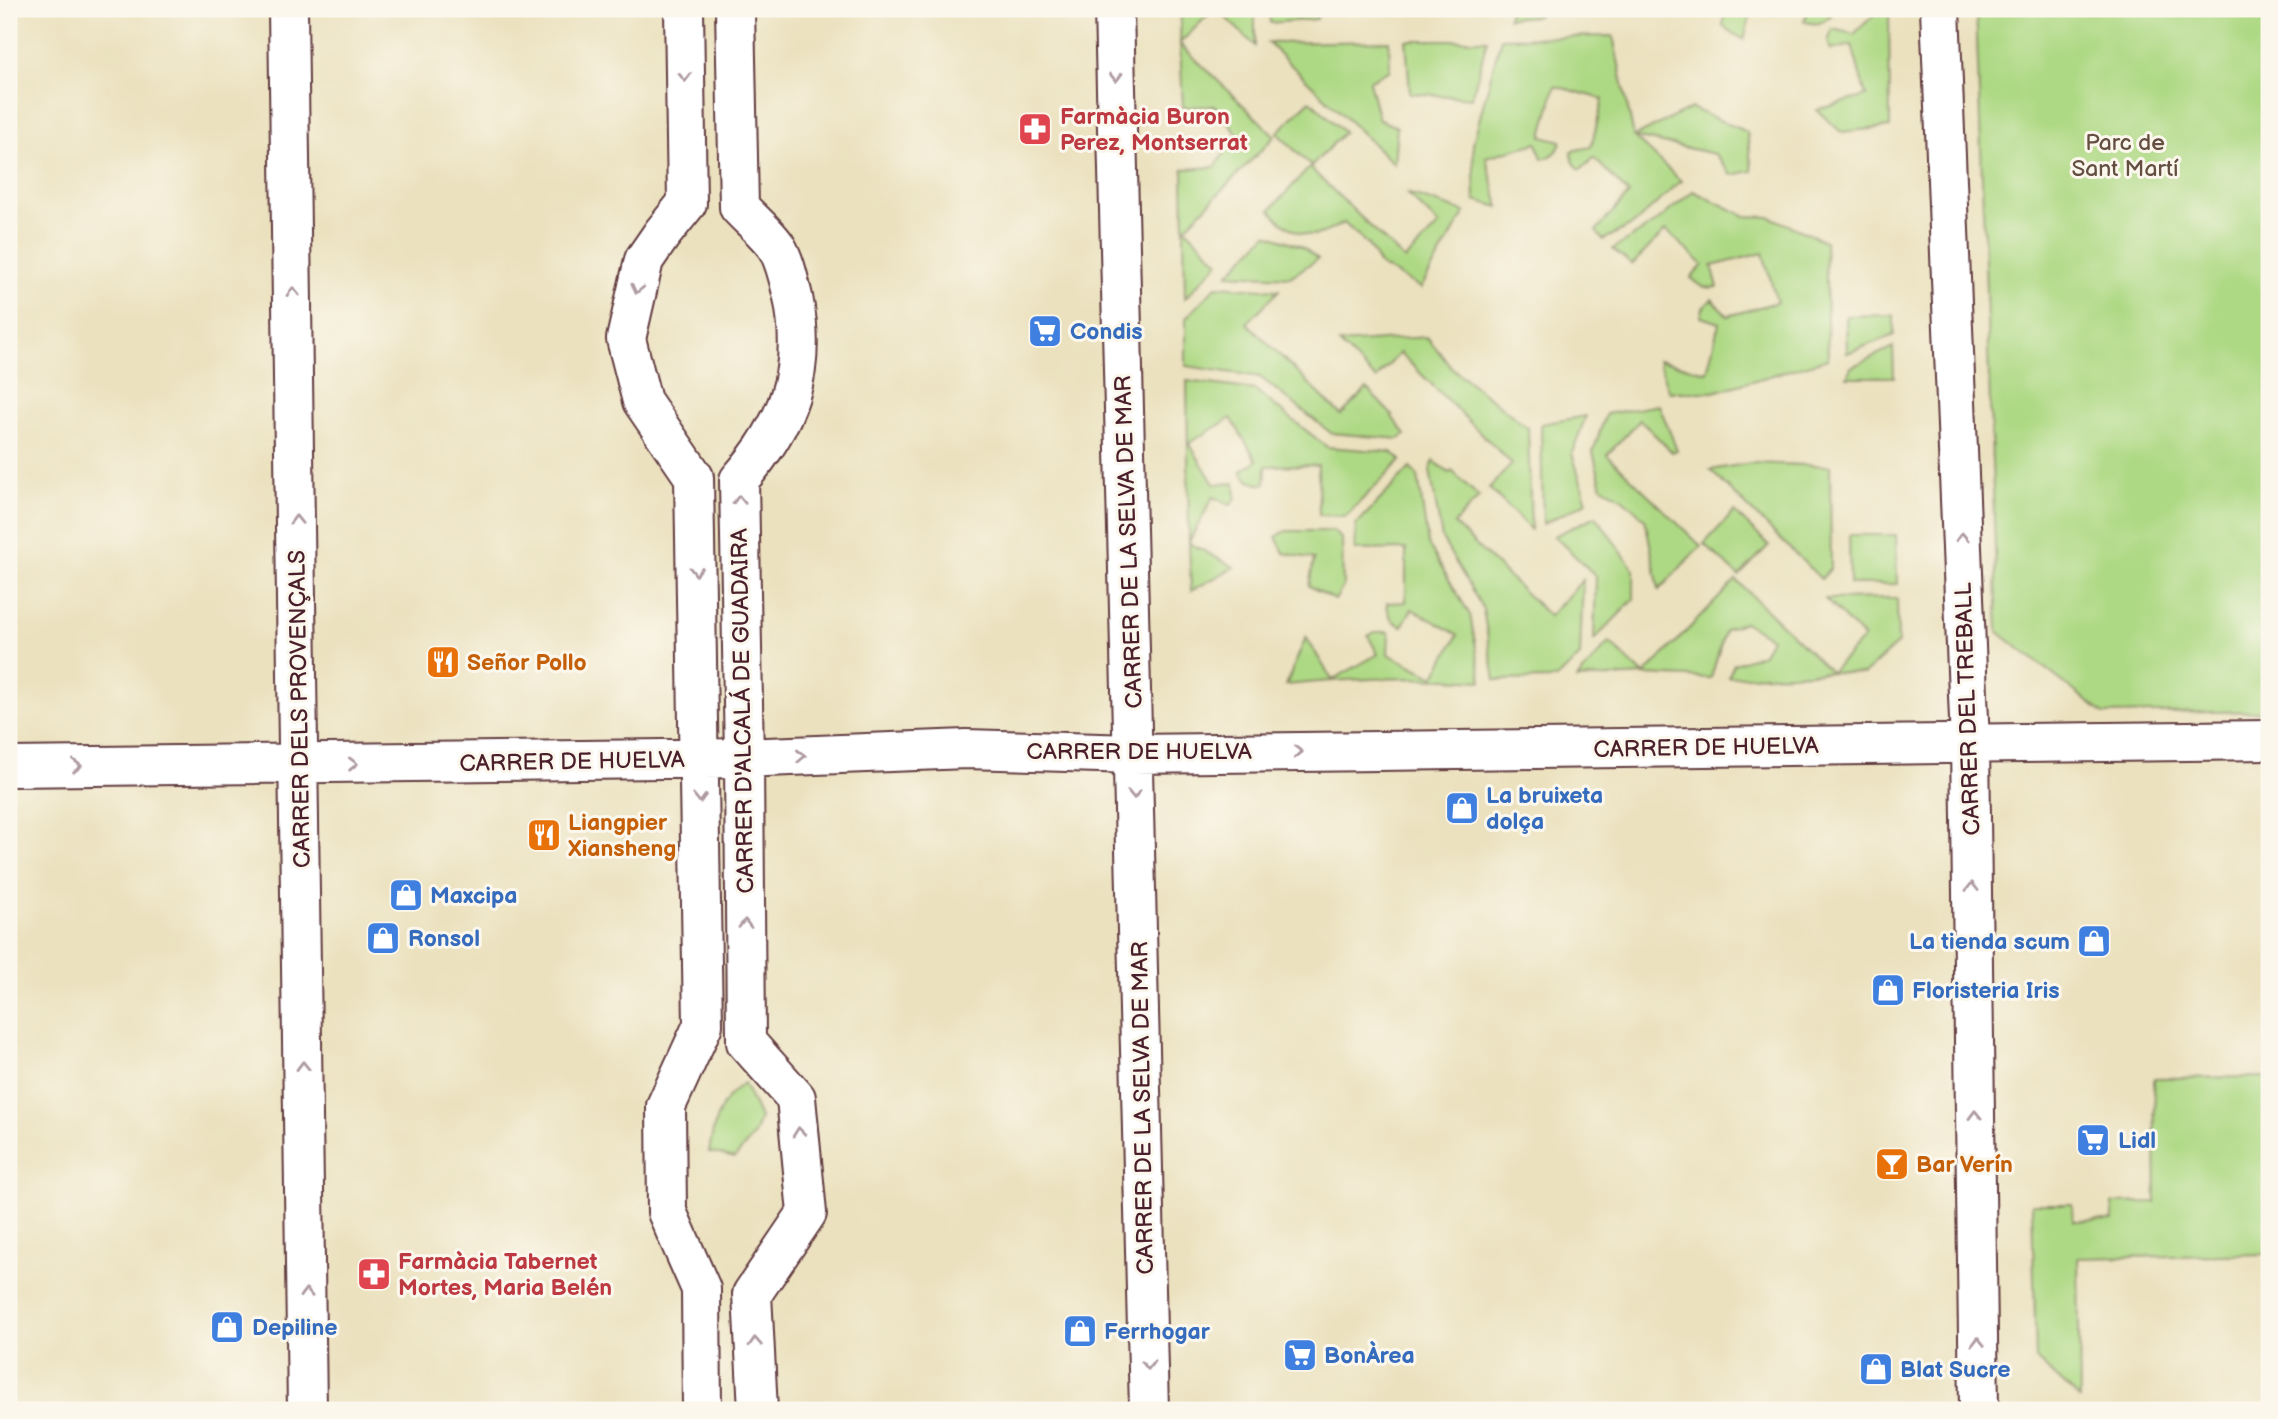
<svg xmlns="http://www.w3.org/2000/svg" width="2278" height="1419" viewBox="0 0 2278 1419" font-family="'Balsamiq Sans',sans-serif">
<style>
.green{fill:#aed984;stroke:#7c7c58;stroke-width:2}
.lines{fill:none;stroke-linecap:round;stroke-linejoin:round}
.minor-casing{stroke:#623c41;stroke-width:42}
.minor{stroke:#fff;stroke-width:38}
.oneway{stroke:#ae9aa0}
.labels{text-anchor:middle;stroke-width:6;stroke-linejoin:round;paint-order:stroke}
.health-label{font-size:23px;font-weight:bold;fill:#be3a42;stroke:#fbf7ec;text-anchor:start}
.park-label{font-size:23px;fill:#634e41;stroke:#fbf7ec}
.shop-label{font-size:23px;font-weight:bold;fill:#366cbe;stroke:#fbf7ec;text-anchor:start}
.street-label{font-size:23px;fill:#4a1f2b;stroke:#fbf7ec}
.food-label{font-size:23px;font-weight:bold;fill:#c56008;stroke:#fbf7ec;text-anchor:start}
</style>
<rect width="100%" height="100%" fill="#fbf7ec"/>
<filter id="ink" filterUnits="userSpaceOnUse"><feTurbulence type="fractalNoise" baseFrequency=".0143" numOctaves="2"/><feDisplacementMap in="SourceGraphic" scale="14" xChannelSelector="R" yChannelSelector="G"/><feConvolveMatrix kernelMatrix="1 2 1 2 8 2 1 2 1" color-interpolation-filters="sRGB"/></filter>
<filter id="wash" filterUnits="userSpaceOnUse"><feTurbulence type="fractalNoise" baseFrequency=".00686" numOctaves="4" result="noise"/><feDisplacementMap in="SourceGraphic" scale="28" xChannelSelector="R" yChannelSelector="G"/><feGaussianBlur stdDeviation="1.57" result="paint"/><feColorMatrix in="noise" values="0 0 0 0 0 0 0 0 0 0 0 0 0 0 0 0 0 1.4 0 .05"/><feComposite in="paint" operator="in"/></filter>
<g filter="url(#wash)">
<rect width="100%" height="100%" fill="#ebe1be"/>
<path class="green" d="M1185,9H1214L1180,43L1181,12Z
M1217,9H1255V46Z
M1269,9H1317V19L1270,23Z
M1510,9H1538V16L1508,18Z
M1725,9H1752L1744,40L1723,26Z
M1808,9H1825L1831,15C1823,23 1816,26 1804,21Z
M1880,9H1889L1890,127L1841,132L1817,110L1866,96L1852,45L1831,50L1828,42L1832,29L1854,34Z
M1976,9H2269V711L2104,714L1998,632Z
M1613,36L1634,137L1691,108L1747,132L1752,171L1731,175L1715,154L1634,137L1681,181L1634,224L1603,240L1596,231L1629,194L1594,158L1580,170L1574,163L1571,151L1591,147L1603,99L1555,86L1542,136L1561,141C1559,152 1552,157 1542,159L1537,143L1486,157L1499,207L1475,200L1473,143L1501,38Z
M1406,40H1487L1472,98L1410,93Z
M1389,41L1390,70L1369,81L1379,120L1397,127L1394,164L1268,43Z
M1180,44L1275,136L1185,228L1219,262L1185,298L1183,169L1215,167L1237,134L1215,106L1183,107Z
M1310,100L1344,132L1310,168L1405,260L1439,225L1406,193L1465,212L1421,288L1380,265L1368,245L1344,223C1337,226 1330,231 1323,233C1303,241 1282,224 1270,210L1311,166L1277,133Z
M1693,191L1745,216L1770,217L1825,241L1828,359L1714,392H1669L1658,360L1707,372L1719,323L1701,317L1703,308L1712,299L1728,316L1777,302L1763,253L1712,266L1718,287C1707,289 1699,287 1691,278L1703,265L1666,230L1632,265L1613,249L1655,223Z
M1267,234L1301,246L1318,259L1290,277L1228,274Z
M1216,286L1279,290L1247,323L1341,415L1367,389L1393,416L1392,417L1406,435L1399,439L1331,433L1260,377L1186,366V318Z
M1894,315V335L1847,353L1846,316Z
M1427,337L1452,368L1528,428L1531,530L1489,488L1512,464L1400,353L1376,379L1339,343Z
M1893,347L1894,377H1847L1851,367Z
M1187,381L1255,390L1327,447L1392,452L1401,460L1346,516L1319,515L1318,465L1266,466L1265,484C1254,485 1247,481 1241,471L1257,461L1231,418L1189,443L1214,484L1235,483L1236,497L1231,505L1213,497L1189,542Z
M1659,405L1677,450L1672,452L1640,420L1607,455L1701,546L1659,590L1645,519L1623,499L1602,487L1593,452L1606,414Z
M1586,416L1572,453L1587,502L1543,524L1541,424Z
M1434,461L1449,473L1452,471L1479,497L1454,524L1549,616L1583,580L1580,656L1556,679L1495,680L1483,609L1442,539L1430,470Z
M1751,463L1830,466L1831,568L1821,579L1710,470Z
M1410,468L1418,476L1428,544L1470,615L1482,681C1417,676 1351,678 1286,685L1306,637L1332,680L1378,654L1368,636L1375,632H1389L1388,654L1434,677L1458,635L1412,609L1402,626C1391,622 1388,615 1387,603L1406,602V549L1355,550L1356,525Z
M1734,512L1769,545L1739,576L1704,544Z
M1596,516L1634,570V599L1594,640L1596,576L1554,536Z
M1286,531H1333L1342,539L1343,587L1335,600L1309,586L1314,559L1284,553L1276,537Z
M1849,535H1896L1897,584H1850Z
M1189,543L1234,567L1191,591Z
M1736,580L1831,672L1864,638L1825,599L1897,598L1898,643L1864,674L1831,672L1728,677L1734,664L1763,654L1771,638L1744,622L1725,630L1711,678L1644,675L1577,679L1609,642L1644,675Z
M2269,1077V1254L2078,1258L2080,1399L2036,1359L2032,1204H2072L2073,1221L2113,1220V1203L2156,1202L2154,1078Z
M744,1083L760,1118L754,1135L735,1158L709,1152C713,1125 719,1099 744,1083Z"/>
</g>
<g filter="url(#ink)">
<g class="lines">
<g class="minor-casing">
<path id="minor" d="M288,9L307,1410
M684,9L687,203L662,234L644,260L626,339L642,401L694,477L703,1025L666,1106L667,1212L701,1289L702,1410
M735,9L739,207C751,220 766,232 776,246C785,260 789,281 793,297C808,372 788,424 739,480L744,758L746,1042L796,1098L807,1213L752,1294L758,1410
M1114,9L1149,1410
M1940,9L1970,744L1979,1410
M9,767L744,758L966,749L1133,754L2269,740"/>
</g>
<use href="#minor" class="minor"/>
</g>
<defs><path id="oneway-chevron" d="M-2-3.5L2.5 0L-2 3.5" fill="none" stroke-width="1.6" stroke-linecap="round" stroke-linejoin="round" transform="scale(1.75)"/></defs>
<g class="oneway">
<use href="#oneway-chevron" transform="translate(685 77) rotate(89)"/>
<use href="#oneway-chevron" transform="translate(1116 77) rotate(89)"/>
<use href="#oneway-chevron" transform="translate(637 289) rotate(103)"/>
<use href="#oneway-chevron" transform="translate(293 292) rotate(-91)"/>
<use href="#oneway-chevron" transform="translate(739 500) rotate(-91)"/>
<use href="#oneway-chevron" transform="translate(296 520) rotate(-91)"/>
<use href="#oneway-chevron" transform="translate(1962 537) rotate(-92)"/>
<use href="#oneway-chevron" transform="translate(696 571) rotate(89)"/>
<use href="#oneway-chevron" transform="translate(1298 752) rotate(-1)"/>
<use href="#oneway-chevron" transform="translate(801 756) rotate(-2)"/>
<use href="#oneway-chevron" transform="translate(353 764) rotate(-1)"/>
<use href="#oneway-chevron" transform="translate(77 766) rotate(-1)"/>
<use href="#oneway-chevron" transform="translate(1134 794) rotate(89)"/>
<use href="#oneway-chevron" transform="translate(700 798) rotate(89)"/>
<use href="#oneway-chevron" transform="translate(1972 887) rotate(-90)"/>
<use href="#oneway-chevron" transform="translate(745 924) rotate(-90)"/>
<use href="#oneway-chevron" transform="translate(303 1066) rotate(-91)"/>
<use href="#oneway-chevron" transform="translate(1975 1115) rotate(-91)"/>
<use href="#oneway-chevron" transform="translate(799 1132) rotate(-96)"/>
<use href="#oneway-chevron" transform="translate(306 1293) rotate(-91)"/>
<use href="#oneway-chevron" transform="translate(755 1342) rotate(-93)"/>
<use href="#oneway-chevron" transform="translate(1978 1342) rotate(-90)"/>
<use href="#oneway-chevron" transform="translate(1148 1365) rotate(89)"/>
</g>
</g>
<defs>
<g id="pharmacy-square" transform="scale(1.75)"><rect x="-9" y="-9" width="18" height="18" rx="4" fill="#e0444e" stroke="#fbf7ec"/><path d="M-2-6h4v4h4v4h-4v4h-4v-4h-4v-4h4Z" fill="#fff"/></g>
<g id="supermarket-square" transform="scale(1.75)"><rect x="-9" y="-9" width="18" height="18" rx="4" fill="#3f7fe0" stroke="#fbf7ec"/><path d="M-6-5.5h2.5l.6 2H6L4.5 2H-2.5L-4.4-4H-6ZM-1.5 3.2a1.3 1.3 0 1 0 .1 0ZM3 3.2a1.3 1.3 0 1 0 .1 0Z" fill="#fff"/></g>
<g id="restaurant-square" transform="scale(1.75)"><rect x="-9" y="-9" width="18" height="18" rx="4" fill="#e8710a" stroke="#fbf7ec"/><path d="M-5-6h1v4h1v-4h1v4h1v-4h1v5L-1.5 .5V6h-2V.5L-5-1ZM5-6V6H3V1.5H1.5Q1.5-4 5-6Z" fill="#fff"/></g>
<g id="shop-square" transform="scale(1.75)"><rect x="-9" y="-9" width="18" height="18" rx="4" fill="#3f7fe0" stroke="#fbf7ec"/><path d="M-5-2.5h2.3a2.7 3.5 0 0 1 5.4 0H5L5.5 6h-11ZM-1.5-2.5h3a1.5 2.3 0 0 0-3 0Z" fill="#fff"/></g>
<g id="bar-square" transform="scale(1.75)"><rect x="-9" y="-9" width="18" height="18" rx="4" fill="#e8710a" stroke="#fbf7ec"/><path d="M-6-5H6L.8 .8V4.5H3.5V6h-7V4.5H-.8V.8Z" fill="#fff"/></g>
</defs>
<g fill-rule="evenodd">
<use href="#pharmacy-square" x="1035" y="129"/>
<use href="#supermarket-square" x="1045" y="331"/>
<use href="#restaurant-square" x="443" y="662"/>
<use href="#shop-square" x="1462" y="808"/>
<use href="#restaurant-square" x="544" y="835"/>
<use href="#shop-square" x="406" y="895"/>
<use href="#shop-square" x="383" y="938"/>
<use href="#shop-square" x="2094" y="941"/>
<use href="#shop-square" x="1888" y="990"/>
<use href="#supermarket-square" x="2093" y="1140"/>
<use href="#bar-square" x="1892" y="1164"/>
<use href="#pharmacy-square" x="374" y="1274"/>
<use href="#shop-square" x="227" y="1327"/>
<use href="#shop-square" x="1080" y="1331"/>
<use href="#supermarket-square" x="1300" y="1355"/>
<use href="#shop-square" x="1876" y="1369"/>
</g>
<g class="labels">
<g class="health-label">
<text x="1060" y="124">Farmàcia Buron<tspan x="1060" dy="26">Perez, Montserrat</tspan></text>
<text x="398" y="1269">Farmàcia Tabernet<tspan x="398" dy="26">Mortes, Maria Belén</tspan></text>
</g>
<g class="park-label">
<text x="2125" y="150">Parc de<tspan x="2125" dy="26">Sant Martí</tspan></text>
</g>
<g class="shop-label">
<text x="1070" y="339">Condis</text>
<text x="1486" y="803">La bruixeta<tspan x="1486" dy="26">dolça</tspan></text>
<text x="430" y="903">Maxcipa</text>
<text x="408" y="946">Ronsol</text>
<text x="2070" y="949" text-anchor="end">La tienda scum</text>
<text x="1912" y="998">Floristeria Iris</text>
<text x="2118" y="1148">Lidl</text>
<text x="252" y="1335">Depiline</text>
<text x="1104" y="1339">Ferrhogar</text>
<text x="1324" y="1363">BonÀrea</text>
<text x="1900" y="1377">Blat Sucre</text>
</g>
<g class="street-label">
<text transform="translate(1128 542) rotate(-92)" y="8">CARRER DE LA SELVA DE MAR</text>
<text transform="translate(299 709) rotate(-91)" y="8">CARRER DELS PROVENÇALS</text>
<text transform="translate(1967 709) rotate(-92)" y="8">CARRER DEL TREBALL</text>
<text transform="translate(742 711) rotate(-91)" y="8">CARRER D'ALCALÁ DE GUADAIRA</text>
<text transform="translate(1706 747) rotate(-1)" y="8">CARRER DE HUELVA</text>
<text x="1139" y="759">CARRER DE HUELVA</text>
<text transform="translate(572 761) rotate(-1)" y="8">CARRER DE HUELVA</text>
<text transform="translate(1142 1108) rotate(-91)" y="8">CARRER DE LA SELVA DE MAR</text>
</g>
<g class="food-label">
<text x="467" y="670">Señor Pollo</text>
<text x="568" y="830">Liangpier<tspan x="568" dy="26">Xiansheng</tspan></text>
<text x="1916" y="1172">Bar Verín</text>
</g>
</g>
<rect width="2278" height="1419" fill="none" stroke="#fbf7ec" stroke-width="35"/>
</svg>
